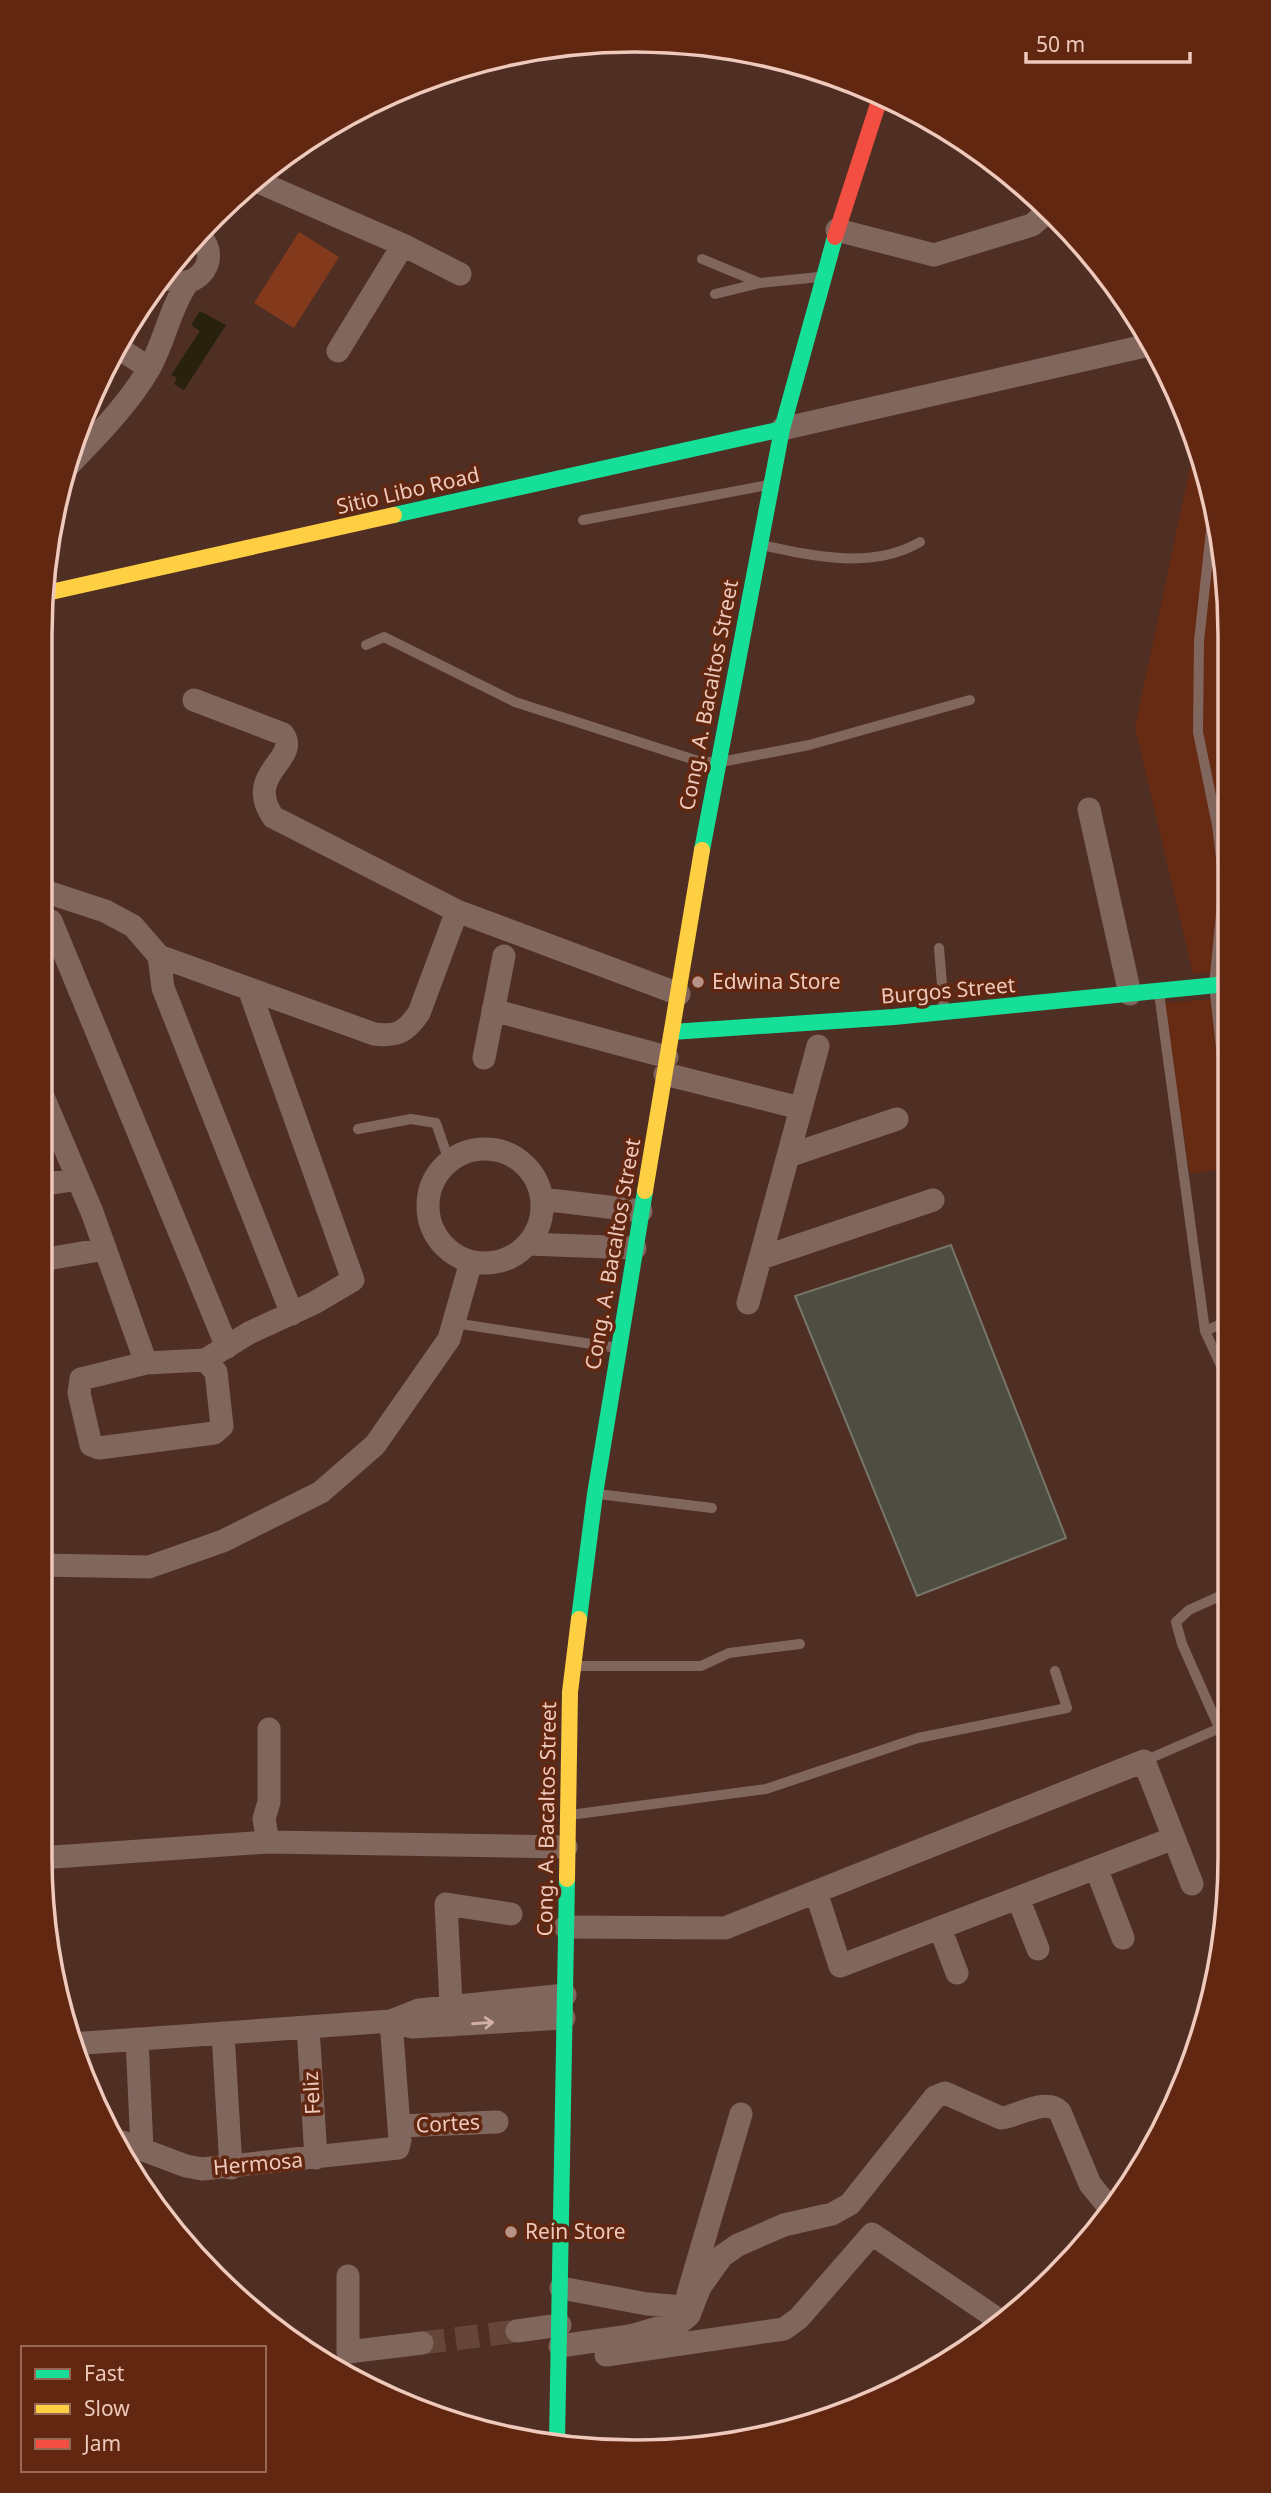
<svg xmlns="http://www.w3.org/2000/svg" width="1271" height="2493" viewBox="0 0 1271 2493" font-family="'Noto Sans',sans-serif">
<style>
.built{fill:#672a13}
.green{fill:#83391b}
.water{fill:#27210e}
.building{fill:#4d4d41;stroke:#777669;stroke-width:2}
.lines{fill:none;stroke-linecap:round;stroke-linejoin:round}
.street-tunnel{stroke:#67463a;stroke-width:23;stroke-dasharray:23 11;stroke-linecap:butt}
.lane{stroke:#81665e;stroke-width:10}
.street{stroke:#81665e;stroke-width:23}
.fast{stroke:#16e098;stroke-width:16}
.slow{stroke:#ffcf43;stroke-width:16}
.jam{stroke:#f24e42;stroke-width:16}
.oneway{stroke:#d3b0a4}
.poi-dot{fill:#b69386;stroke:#612711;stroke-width:2.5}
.labels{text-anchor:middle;stroke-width:7;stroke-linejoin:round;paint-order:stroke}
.street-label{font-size:21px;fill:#eec9bc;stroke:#612711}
.poi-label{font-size:21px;fill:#eec9bc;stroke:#612711;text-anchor:start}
.rim{fill:none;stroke:#eec9bc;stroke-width:3.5}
</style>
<rect width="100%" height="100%" fill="#4f2f23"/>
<path class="built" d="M1195,444L1226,557L1227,970L1193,974L1135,727Z
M1227,998V1168L1190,1174L1163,1003Z"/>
<path class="green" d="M299,232L339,257L294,328L254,303Z"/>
<path class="water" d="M200,311L226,325L184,390L174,384L177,378L171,375L200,331L191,325Z"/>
<path class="building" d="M951,1245L1066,1538L917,1596L795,1296Z"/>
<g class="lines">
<path class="street-tunnel" d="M422,2343L517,2331"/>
<path class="lane" d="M702,259L760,283
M715,294L760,283L819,277
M1213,512L1199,641L1198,732L1217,825L1224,883L1214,985L1226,1093
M583,520L768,485
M762,545C813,556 872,570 920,542
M366,645L384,637L515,702L695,760L716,763L809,745L970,700
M939,948L944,1009
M1159,993L1205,1331L1228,1381
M358,1129L411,1119L436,1123L449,1161
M454,1323L618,1348
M1205,1331L1228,1321
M598,1494L712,1508
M1229,1592L1189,1610L1176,1622L1182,1644L1229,1750
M576,1666H701L729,1653L800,1644
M1144,1761L1220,1728
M570,1815L766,1789L918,1738L1067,1708L1055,1671"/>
<path class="street" d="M254,180L403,245L460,274
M837,230L934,255L1032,225L1047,212
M163,274C190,299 226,261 199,235
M117,347L149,368
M338,351L403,245
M782,429L1149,345
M66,468C95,438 129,404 150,367C165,340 170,308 188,282
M194,700L283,734C301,760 243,773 273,817L457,911L679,994
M1089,809L1130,994
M41,890L105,911L133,926L159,956L374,1034C397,1037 406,1032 419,1013L457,911
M51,921L227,1347
M159,956L163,988L292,1314
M493,1010L667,1057
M484,1058L504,956
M665,1074L800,1108
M41,1092L92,1212L146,1363
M428 1206a57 57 0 1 1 114 0a57 57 0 1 1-114 0Z
M788,1156L897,1119
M41,1185L78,1179
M542,1199L641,1211
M528,1244L635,1248
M761,1258L933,1200
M41,1260L105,1249
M748,1303L818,1046
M205,1360L216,1372L222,1426L214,1433L99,1448L91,1445L79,1393L81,1379L146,1363L205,1360L249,1333L314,1303L353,1280L249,989
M41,1565L149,1567L223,1541L321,1492L375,1445L449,1339L471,1262
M268,1842L264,1819L269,1802V1729
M40,1858L268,1842L566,1847
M1096,1868L1123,1938
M816,1892L840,1966L1174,1838
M1018,1898L1038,1949
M565,1927L725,1928L1144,1761L1192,1884
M940,1928L957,1973
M391,2021L412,2027L564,2018
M452,2025L446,1904L511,1914
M308,2027L316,2158
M223,2033L231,2168
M137,2039L142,2149
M71,2044L391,2021L419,2010L565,1995
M399,2126L497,2122
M122,2142L186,2166L202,2169L398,2148L400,2140L391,2021
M348,2276V2352L422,2343
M561,2288L647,2304L684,2307L682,2321
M688,2294L741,2114
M517,2331L560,2325
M560,2346L630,2336L682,2321L689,2315L700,2287L722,2256L738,2245L784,2225L832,2214L850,2204L935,2097L945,2093L1001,2118C1019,2116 1046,2097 1060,2112L1090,2184L1108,2206
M606,2355L784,2329L799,2318L872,2234L999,2320"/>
<path class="fast" d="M394,515L782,429
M702,850L782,429L835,237
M672,1032L894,1017L1227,984
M579,1619L595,1494L645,1191
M557,2442L567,1879"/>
<path class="slow" d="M42,594L394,515
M645,1191L702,850
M567,1879L570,1692L579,1619"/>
<path class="jam" d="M835,237L881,95"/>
</g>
<defs><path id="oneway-shaft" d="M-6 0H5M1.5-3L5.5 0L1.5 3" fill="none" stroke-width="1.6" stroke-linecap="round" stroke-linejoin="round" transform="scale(1.75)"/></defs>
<use class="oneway" href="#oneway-shaft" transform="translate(483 2023) rotate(-4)"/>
<g class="poi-dot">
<circle cx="698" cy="982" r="7"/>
<circle cx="511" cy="2232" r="7"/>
</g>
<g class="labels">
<g class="street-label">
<text transform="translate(408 491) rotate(-13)" y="7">Sitio Libo Road</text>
<text transform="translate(709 695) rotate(-79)" y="7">Cong. A. Bacaltos Street</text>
<text transform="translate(948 991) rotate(-5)" y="7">Burgos Street</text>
<text transform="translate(613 1254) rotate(-80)" y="7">Cong. A. Bacaltos Street</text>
<text transform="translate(547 1819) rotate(-89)" y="7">Cong. A. Bacaltos Street</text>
<text transform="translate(312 2093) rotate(-93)" y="7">Feliz</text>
<text transform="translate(448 2124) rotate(-3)" y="7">Cortes</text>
<text transform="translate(258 2164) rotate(-5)" y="7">Hermosa</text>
</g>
<g class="poi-label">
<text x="712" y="989">Edwina Store</text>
<text x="525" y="2239">Rein Store</text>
</g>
</g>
<path d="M0 0H1271V2493H0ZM635 52H635A583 583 0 0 1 1218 635V1857A583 583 0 0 1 635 2440H635A583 583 0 0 1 52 1857V635A583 583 0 0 1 635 52Z" fill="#612711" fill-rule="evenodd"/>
<path class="rim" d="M635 52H635A583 583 0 0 1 1218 635V1857A583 583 0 0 1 635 2440H635A583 583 0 0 1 52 1857V635A583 583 0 0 1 635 52Z"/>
<rect x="21" y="2346" width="245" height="126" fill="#612711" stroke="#996855" stroke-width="2"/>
<rect x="35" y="2369" width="35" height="10" fill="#16e098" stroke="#996855" stroke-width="2"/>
<text x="84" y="2381" font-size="21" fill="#eec9bc">Fast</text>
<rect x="35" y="2404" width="35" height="10" fill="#ffcf43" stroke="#996855" stroke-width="2"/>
<text x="84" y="2416" font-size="21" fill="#eec9bc">Slow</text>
<rect x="35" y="2439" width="35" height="10" fill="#f24e42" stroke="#996855" stroke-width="2"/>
<text x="84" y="2451" font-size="21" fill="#eec9bc">Jam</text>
<path d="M1026 52v10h164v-10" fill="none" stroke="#eec9bc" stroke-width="3.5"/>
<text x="1036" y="52" font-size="21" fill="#eec9bc" stroke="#612711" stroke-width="5" paint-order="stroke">50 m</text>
</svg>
